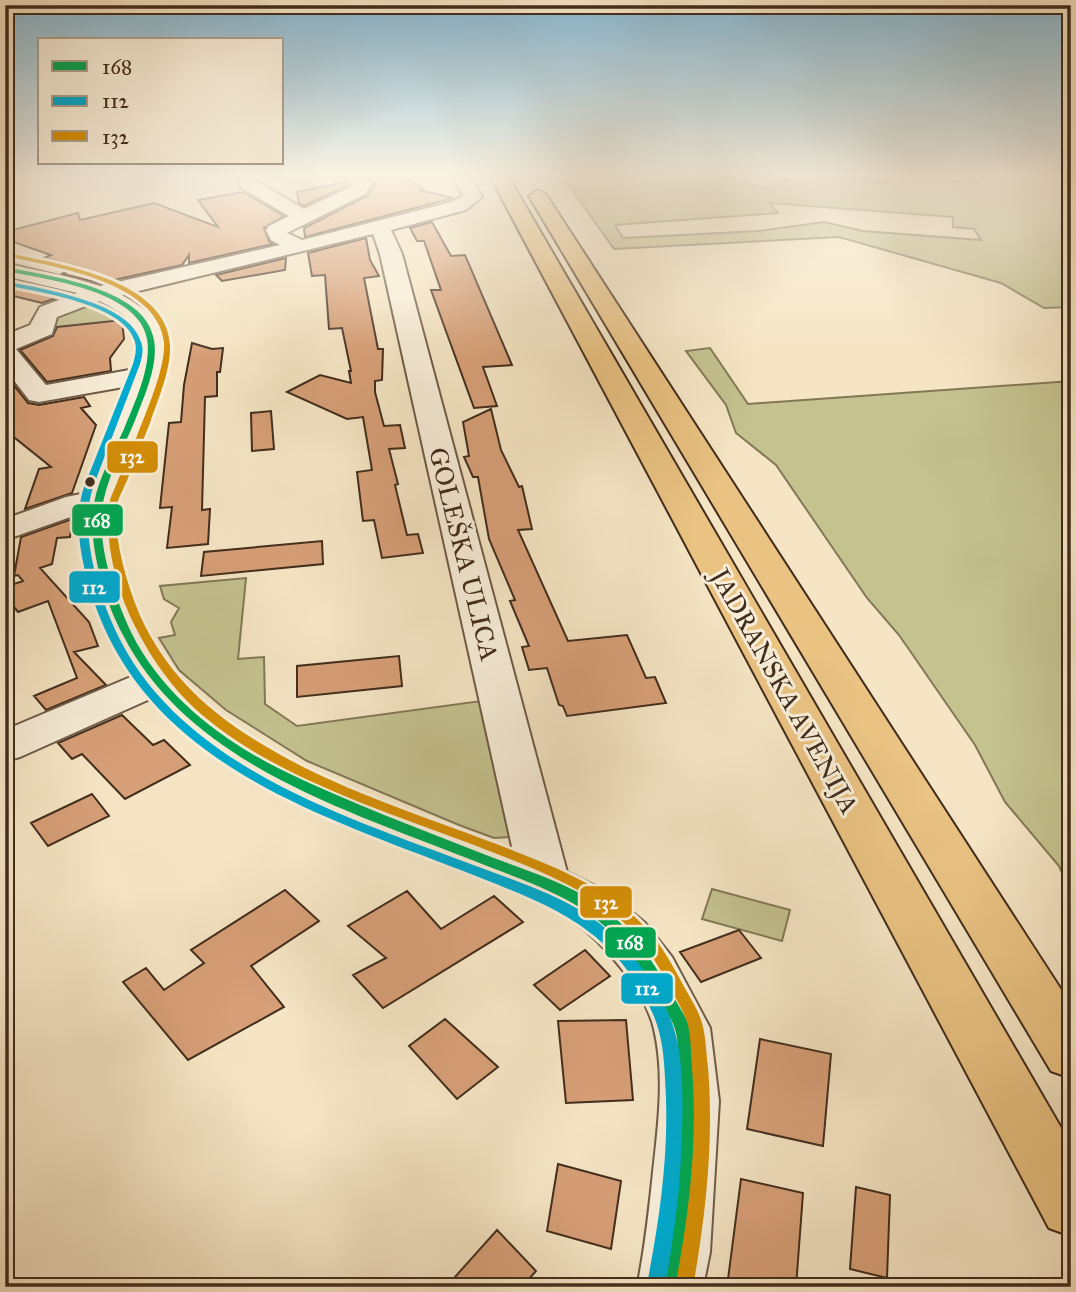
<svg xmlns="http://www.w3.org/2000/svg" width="1076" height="1292" viewBox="0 0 1076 1292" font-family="'IM FELL Great Primer',serif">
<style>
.green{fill:#c4c28f;stroke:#837856;stroke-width:2;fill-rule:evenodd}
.building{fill:#d79f77;stroke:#422d1d;stroke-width:2}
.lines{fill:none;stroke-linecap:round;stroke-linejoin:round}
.minor-casing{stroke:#6f5b47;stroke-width:4}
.major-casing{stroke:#422d1d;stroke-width:4}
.minor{fill:#f8eed9;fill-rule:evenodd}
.major{fill:#eac282;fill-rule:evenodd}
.bus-1-casing{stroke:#f8eed9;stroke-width:6}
.bus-2-casing{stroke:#f8eed9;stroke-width:6}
.bus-3-casing{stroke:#f8eed9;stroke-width:6}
.bus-1{fill:#00a651;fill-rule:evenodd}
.bus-2{fill:#00a9ce;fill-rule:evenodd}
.bus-3{fill:#d38e06;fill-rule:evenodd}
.bus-dot{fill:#422d1d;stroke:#f8eed9;stroke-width:2.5}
.labels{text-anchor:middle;stroke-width:6;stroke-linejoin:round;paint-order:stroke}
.street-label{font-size:26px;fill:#422d1d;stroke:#f8eed9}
.line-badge{stroke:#f8eed9;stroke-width:2.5}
.badge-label{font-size:19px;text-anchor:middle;font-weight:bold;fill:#fff}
</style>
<rect width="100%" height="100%" fill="#f5e5c4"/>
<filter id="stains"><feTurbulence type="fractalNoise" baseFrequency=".00286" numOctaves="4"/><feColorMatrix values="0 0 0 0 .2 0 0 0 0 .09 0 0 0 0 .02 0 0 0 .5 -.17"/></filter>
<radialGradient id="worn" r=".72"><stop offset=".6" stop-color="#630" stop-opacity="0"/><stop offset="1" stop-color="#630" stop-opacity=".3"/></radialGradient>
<path class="green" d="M562,176H726L765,189L798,176L889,184L890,182L809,176H907L980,183L969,176H1071V307L1044,308L1001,283L839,237L614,249ZM770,203L953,217V227L974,229L981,240L863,231L824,222L759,231L623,238L615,225L778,213Z
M97,299L111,306L129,324L122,325V320L64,332L45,331L48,319Z
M710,348L748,404L1071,381V893L1059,866L1005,802L975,745L899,635L867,598L776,465L736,433L726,405L686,351Z
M246,578L238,659L264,657L265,704L297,726L481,701L512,837L494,838L459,825L307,761L226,710L179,670L159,638L175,635L171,622L179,608L164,599L160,586Z
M712,889L790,910L782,941L702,919Z"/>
<path class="building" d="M404,176L423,189L420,190L453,198L305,237L304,228L367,196L375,184L368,177Z
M345,182L348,185L304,206L299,203L297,192Z
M243,192L284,216L264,228L269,241L273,244L189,263V255L182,265L100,283L61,274L82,268L44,258L51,255L5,239V232L78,213L80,220L154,203L218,227L198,200Z
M432,222L451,256L465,255L512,365L483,367L497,406L474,408L431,290H441L424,241H417L410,228Z
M366,238L370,260L379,276L364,278L378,349H383L382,380L375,381V392L384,426L400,425L405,448L389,449L398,484L395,485L407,535L418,534L423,553L382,558L374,520L363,521L357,472L372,470L363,417L347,419L287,392L320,375L351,383L349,371H351L342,328L329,329L325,275L312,276L308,253Z
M286,258L285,270L222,281L216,275Z
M26,284L68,294L42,303L5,294V289Z
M122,320L124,339L110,358L111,371L47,382L20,350L53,336L57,327Z
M192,343L212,349L223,348L220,372H217V396L205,397L202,510L210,509L208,544L167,548L172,507L160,508L169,423L181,422L184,385Z
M5,374L28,403L39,405L84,397L90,406L81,408L96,425L72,493L25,509L39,469L51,467L5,430Z
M491,409L501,450L519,487L522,486L532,529L518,530L568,641L627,635L646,678L655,677L666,703L567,716L563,706L559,705L547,668L529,670L522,647L529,646L510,601L515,600L489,539L478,477H473L464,457L469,456L463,422Z
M271,411L274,449L252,451L251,413Z
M72,519L70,537L57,538L52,564L40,568L89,622L98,646L74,652L106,685L46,710L34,696L77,678L48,601L18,612L5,596V587L23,581L18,575L14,576L21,537Z
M322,541L323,564L201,576L204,552Z
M399,656L402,686L297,697V666Z
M122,715L153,745L164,740L190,765L125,799L82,754L72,759L58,743Z
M92,794L109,816L48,846L31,823Z
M285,890L319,921L251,966L284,1007L188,1060L123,982L146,968L164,990L204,963L191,950Z
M407,891L441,929L494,896L523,922L383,1008L353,975L386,958L348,926Z
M739,930L761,958L701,982L680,952Z
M585,950L610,976L560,1010L534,985Z
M445,1019L498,1067L457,1099L409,1046Z
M626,1020L633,1100L566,1103L558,1021Z
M760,1039L831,1054L823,1146L747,1129Z
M558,1164L621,1181L611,1249L547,1231Z
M741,1179L803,1193L796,1287H727Z
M856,1187L890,1195L887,1278L850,1269Z
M497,1230L536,1271L522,1287H446Z"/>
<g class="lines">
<g class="minor-casing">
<path id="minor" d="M343,176H363L372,184L365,194L287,233L302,240L452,202L463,195L452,176H470L482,197L466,210L391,230L402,254L567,872L609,893L645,923L672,957L710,1028L719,1101L710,1252L703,1287H637C645,1249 649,1210 653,1172C658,1126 665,1075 654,1029C646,993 604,942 573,921C545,901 510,889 478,876C427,855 376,835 325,814C260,786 198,752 150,699L20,757L5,761V730L133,676C104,626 79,572 82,513L5,540V519L66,497L86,493L129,386L39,402L29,400L5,369V335L30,325L40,307L77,293L5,276V263L100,286L280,245L271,240L266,230L269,226L289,216L242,188L239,184L242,180H254L304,209L353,186ZM373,234L380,254L513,851C406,810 247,765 172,675C142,638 106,549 115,501C122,464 173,371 165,339C159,318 140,305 122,295ZM99,301C132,316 146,332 135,369L46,385L16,349L52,334L57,317Z"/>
</g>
<g class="major-casing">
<path id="major" d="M490,176H508L1071,1145V1236L1049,1228Z
M538,190L547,196L1071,1005V1078L1051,1071L529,196Z"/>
</g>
<use href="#minor" class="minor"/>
<use href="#major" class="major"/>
<g class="bus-1-casing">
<path id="bus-1" d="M5,267C47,276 146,287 154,340C158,363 147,390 139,410C128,440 111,468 104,498C94,537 114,596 131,632C162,695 222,741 284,771C350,803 418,828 486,855C520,868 555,879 587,897C626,920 650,956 672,994C679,1007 688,1019 691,1033C694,1047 694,1063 695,1077C700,1147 691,1218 679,1287H661C674,1216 683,1144 679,1072C678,1058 679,1042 675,1029C671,1017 663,1007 658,997C610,907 561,895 472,860C347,810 189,764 123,635C104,600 87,542 94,503C99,477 113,453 124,429C134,404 152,367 147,339C139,290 44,279 5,271Z"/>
</g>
<g class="bus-2-casing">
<path id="bus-2" d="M5,281C41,289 130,301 141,342C144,349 142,357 140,364L93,487C80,529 95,579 110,618C169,764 342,815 476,866C514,880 554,893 588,915C626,940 665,992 676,1036C683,1063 683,1103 682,1131C681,1168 678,1206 672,1243C670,1257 668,1273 664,1287H648L647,1284C660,1217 670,1148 665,1079C664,1056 662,1035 653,1014C612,923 543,903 458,869C319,815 157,765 98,613C84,575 71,526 84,487L133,364C135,357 137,349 135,342C125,304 38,292 5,285Z"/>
</g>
<g class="bus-3-casing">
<path id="bus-3" d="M8,253C57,264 167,279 170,345C171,370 158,399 150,423C143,441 135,459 128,478C125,486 119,496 117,505C112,538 130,596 145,626C177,689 227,726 288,759C366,801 452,825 534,859C574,875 617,896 646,928C661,944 672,964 682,983C689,996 698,1009 702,1023C706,1037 706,1052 708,1067C714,1140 706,1214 693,1287H675C689,1215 698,1142 692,1068C691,1054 691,1039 688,1025C684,1011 675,998 669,985C659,968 650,951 637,936C597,891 533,868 479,847C383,810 260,774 186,700C166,679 149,654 136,628C118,593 105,548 109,508C109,498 115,489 118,480C125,465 132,449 138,433C147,410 166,366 164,342C157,281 53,267 6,256V254Z"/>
</g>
<use href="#bus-1" class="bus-1"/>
<use href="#bus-2" class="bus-2"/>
<use href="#bus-3" class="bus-3"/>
</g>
<linearGradient id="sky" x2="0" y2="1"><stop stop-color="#89b8d2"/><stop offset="0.49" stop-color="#faf3e4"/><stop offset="1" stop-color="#faf3e4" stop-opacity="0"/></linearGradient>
<rect width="1076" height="357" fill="url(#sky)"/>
<circle class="bus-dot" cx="90" cy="482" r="6"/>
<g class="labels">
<g class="street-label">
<text transform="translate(464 554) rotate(76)" y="9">GOLEŠKA ULICA</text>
<text transform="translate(785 691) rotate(61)" y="9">JADRANSKA AVENIJA</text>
</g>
</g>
<g class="line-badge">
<rect x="106" y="440" width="53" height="34" rx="7" fill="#d38e06"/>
<rect x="71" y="503" width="53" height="34" rx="7" fill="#00a651"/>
<rect x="68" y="570" width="53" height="34" rx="7" fill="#00a9ce"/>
<rect x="579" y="885" width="54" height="34" rx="7" fill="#d38e06"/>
<rect x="604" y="926" width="53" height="33" rx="7" fill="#00a651"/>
<rect x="620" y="972" width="54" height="33" rx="7" fill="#00a9ce"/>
</g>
<g class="badge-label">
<text x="132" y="463">132</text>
<text x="97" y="527">168</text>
<text x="94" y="594">112</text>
<text x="606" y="909">132</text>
<text x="630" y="949">168</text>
<text x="647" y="995">112</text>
</g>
<rect width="1076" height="1292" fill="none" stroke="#f5e5c4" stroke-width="28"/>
<rect x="7" y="7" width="1062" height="1278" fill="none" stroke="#422d1d" stroke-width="3.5"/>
<rect x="14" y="14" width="1048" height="1264" fill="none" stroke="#422d1d" stroke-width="2"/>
<rect x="38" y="38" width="245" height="126" fill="#f8eed9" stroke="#afa18e" stroke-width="2"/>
<rect x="52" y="61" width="35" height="10" fill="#00a651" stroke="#afa18e" stroke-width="2"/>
<text x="102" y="74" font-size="21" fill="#422d1d">168</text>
<rect x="52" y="96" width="35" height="10" fill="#00a9ce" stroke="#afa18e" stroke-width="2"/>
<text x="102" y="108" font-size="21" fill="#422d1d">112</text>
<rect x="52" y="131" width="35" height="10" fill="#d38e06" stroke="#afa18e" stroke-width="2"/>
<text x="102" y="144" font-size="21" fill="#422d1d">132</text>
<rect width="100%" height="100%" filter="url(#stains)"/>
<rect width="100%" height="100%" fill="url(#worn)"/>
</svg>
